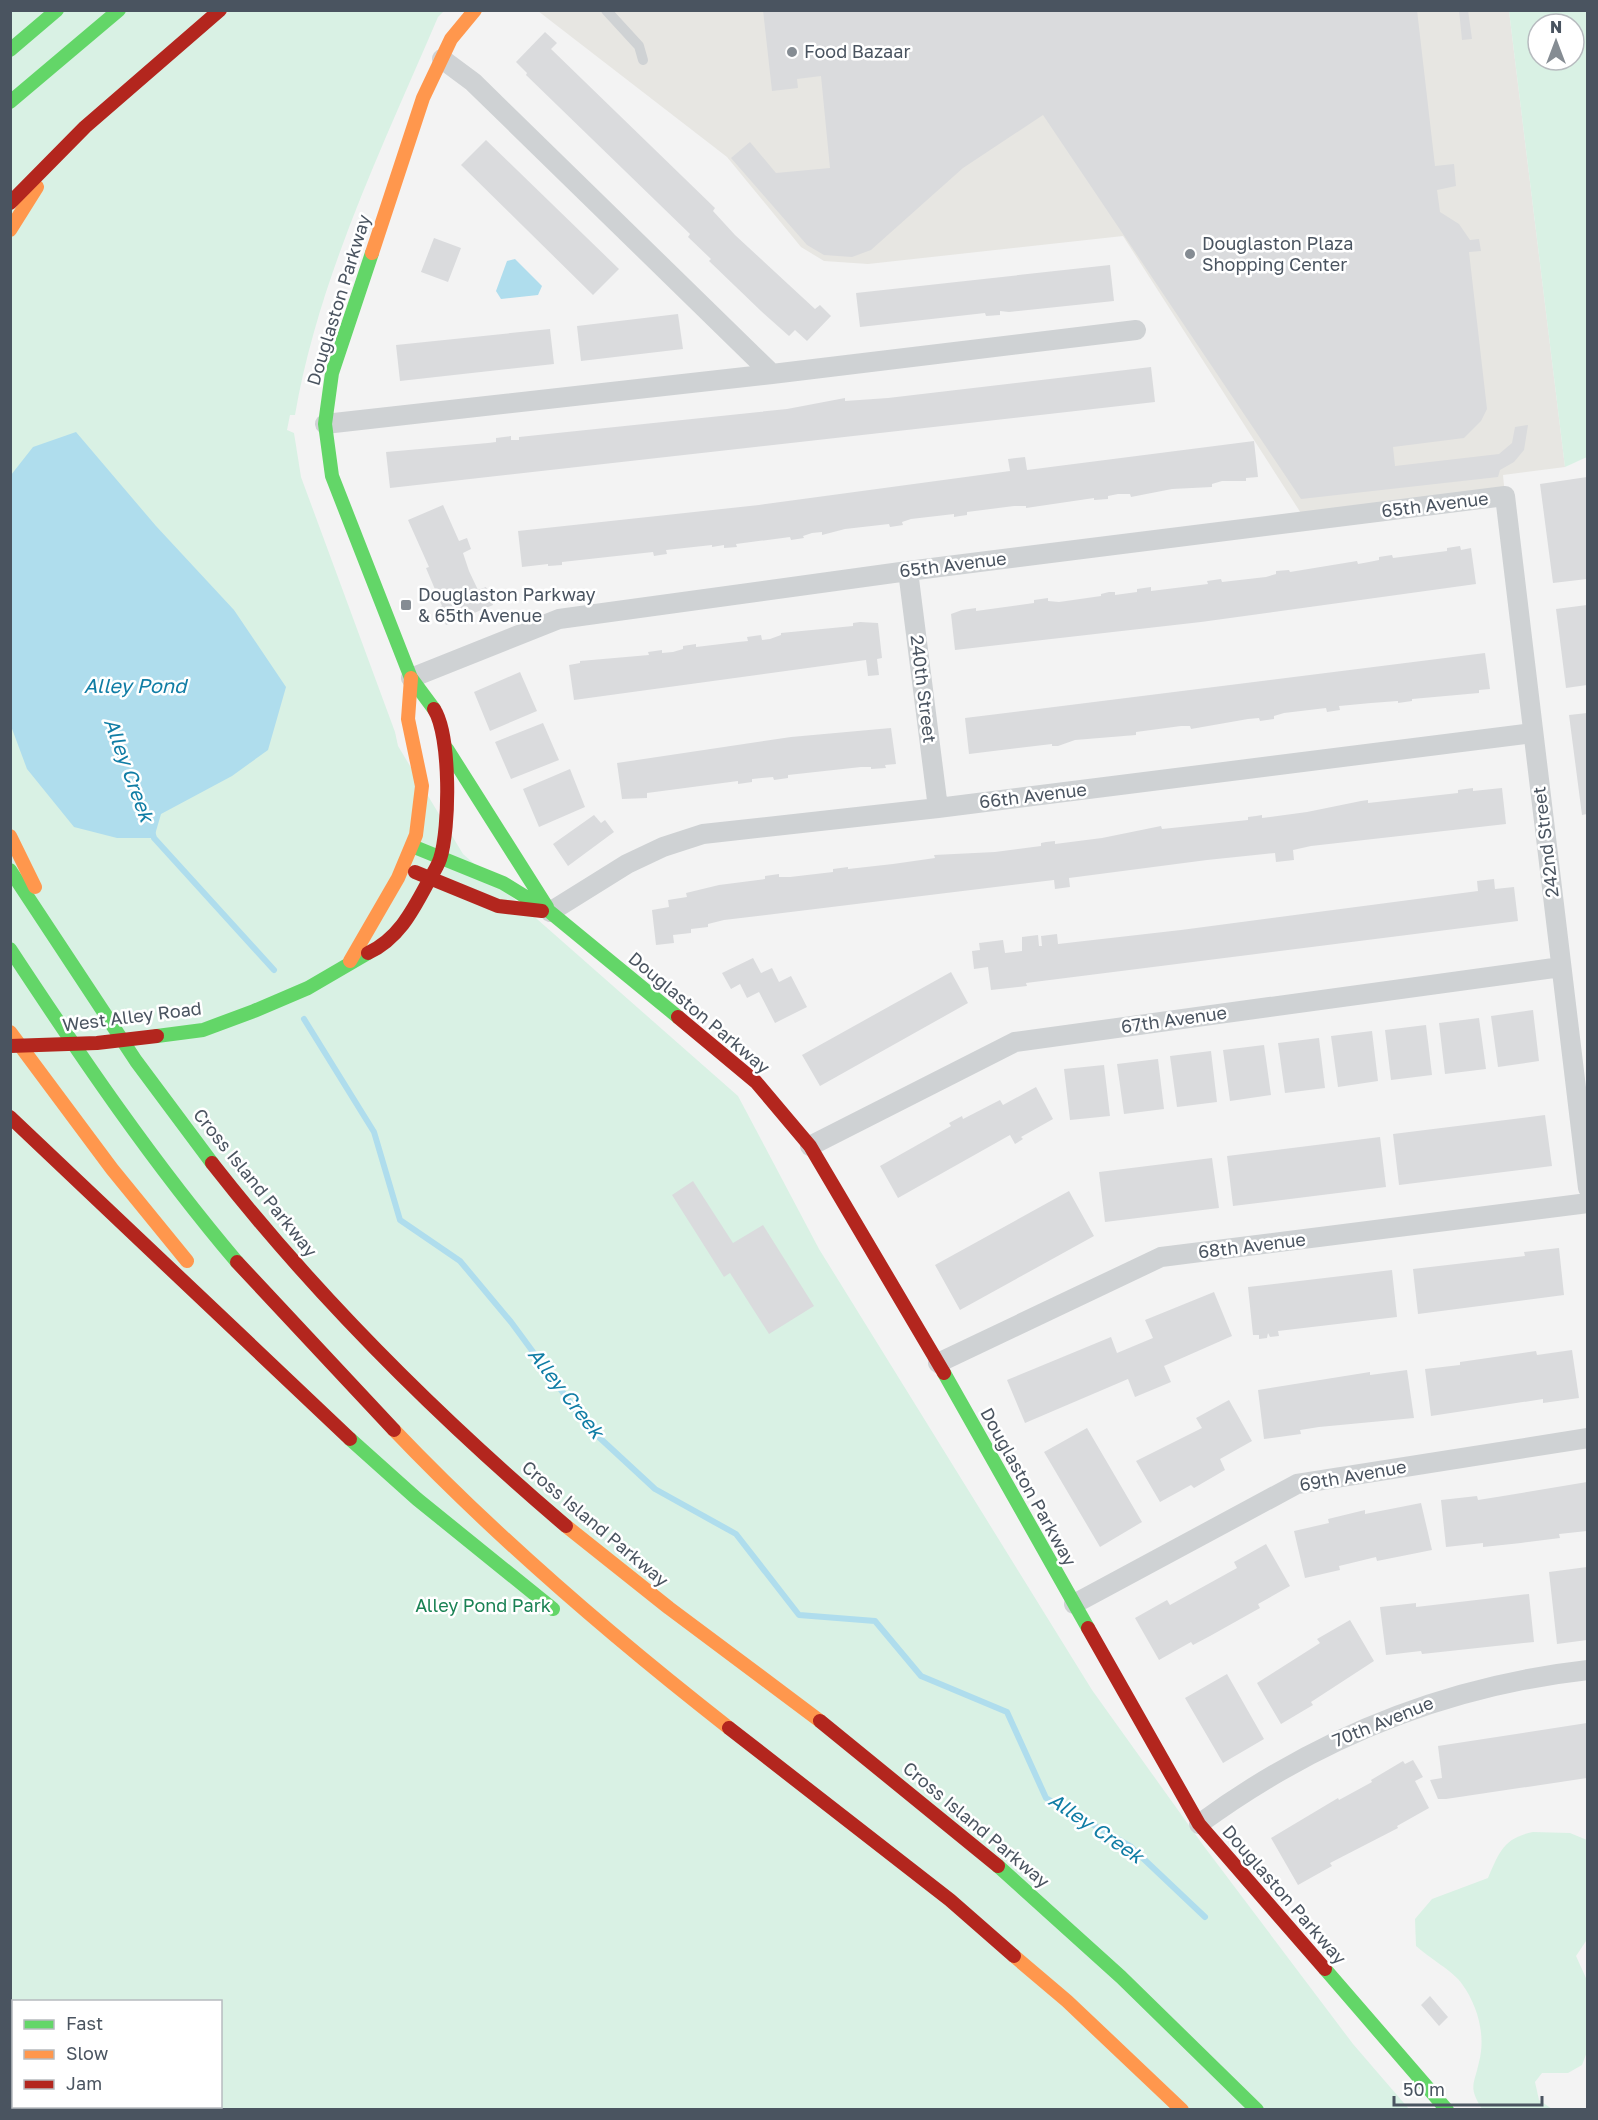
<svg xmlns="http://www.w3.org/2000/svg" width="1598" height="2120" viewBox="0 0 1598 2120" font-family="'Golos Text',sans-serif">
<style>
.commercial{fill:#e7e6e2}
.green{fill:#d9f1e4;fill-rule:evenodd}
.water{fill:#afdded}
.lines{fill:none;stroke-linecap:round;stroke-linejoin:round}
.stream{stroke:#afdded;stroke-width:6}
.building{fill:#dadbdd}
.lane{stroke:#cfd2d4;stroke-width:10}
.street{stroke:#cfd2d4;stroke-width:20}
.fast{stroke:#63d668;stroke-width:14}
.slow{stroke:#ff974d;stroke-width:14}
.jam{stroke:#b3261e;stroke-width:14}
.jam-bridge{stroke:#b3261e;stroke-width:14}
.poi-dot{fill:#858c93;stroke:#fff;stroke-width:2}
.labels{text-anchor:middle;stroke-width:5;stroke-linejoin:round;paint-order:stroke}
.poi-label{font-size:18px;fill:#4a5460;stroke:#fff;text-anchor:start}
.street-label{font-size:18px;fill:#4a5460;stroke:#fff}
.park-label{font-size:18px;fill:#1a8254;stroke:#fff}
.water-label{font-size:20px;font-style:italic;fill:#107da5;stroke:#fff}
</style>
<rect width="100%" height="100%" fill="#f3f3f3"/>
<path class="commercial" d="M538,11H1509L1565,467L1503,475L1505,496L1306,521L1123,236L868,264L824,261L801,247L727,157Z"/>
<path class="green" d="M11,11H444L438,17C383,146 319,276 295,415H290L287,430L294,433L301,477L395,732L398,746L463,854L738,1096L819,1249L1092,1690L1203,1845L1353,2044L1409,2109L11,2110ZM14,2002H220V2106H14Z
M1509,11H1587V457L1565,467ZM1538,24H1574V60H1538Z
M1533,1832L1570,1833L1587,1840V1933L1586,1941L1576,1956L1586,1978L1587,2052L1582,2065L1568,2073H1542L1535,2082L1539,2100L1552,2109H1482C1468,2086 1474,2086 1479,2062C1486,2036 1478,2006 1462,1984C1454,1972 1428,1957 1416,1946L1415,1919L1432,1899L1488,1878C1499,1853 1503,1838 1533,1832Z"/>
<path class="water" d="M515,259L542,286L538,295L501,299L496,291L507,261Z
M76,432L156,526L234,610L286,687L268,750L232,776L161,814L154,838H117L74,827L27,769L11,726V475L33,447Z"/>
<g class="lines">
<path class="stream" d="M152,831L154,838L274,970
M304,1019L374,1132L400,1220L460,1261L511,1322L589,1428L655,1489L736,1534L799,1615L875,1621L921,1676L1007,1712L1046,1798L1130,1846L1205,1917"/>
</g>
<path class="building" d="M763,10H1417L1435,166L1454,164L1456,186L1437,190L1440,212L1459,224L1470,240L1479,239L1481,251L1469,252L1487,409L1481,421L1464,438L1393,447L1395,466L1499,454L1512,443L1515,427L1528,425L1524,450L1514,462L1500,470L1498,477L1301,499L1043,115L963,168L871,250L852,257L824,255L807,245L731,158L750,142L776,173L830,168L821,76L797,79L798,88L772,91Z
M1459,10H1468L1472,39L1462,40Z
M545,32L557,43L551,49L715,208L713,211L735,235L815,309L820,305L831,316L807,341L795,330L789,336L761,311L709,261L711,259L688,237L690,234L526,75L527,73L516,62Z
M486,140L619,269L593,295L461,165Z
M434,238L461,248L448,282L421,272Z
M1110,265L1114,301L1009,312L1000,311V315L986,316L985,313L860,327L856,293Z
M678,314L683,349L581,361L577,326Z
M550,329L554,364L400,381L396,345Z
M1151,367L1155,402L390,488L386,452L488,443L496,442V438L511,436V440H519V437L787,409L845,398V401L888,398Z
M1254,441L1258,477L1246,478V481H1222L1212,484V487L1172,489L1131,497L1130,494H1118L1108,496V499L1094,500V498L1026,508V506H1014L967,512V515L960,516L954,517V514L911,519L902,522L903,525L890,527L889,524L845,529L822,535V532L812,533L803,536L804,538L791,540L790,537L736,544L737,547L724,548V545L712,547V545L666,550L667,554L660,555L654,556L653,552L562,562V565L548,566V564L522,567L518,531L759,505L1010,471L1008,459L1025,457L1027,470Z
M1587,477V579L1553,583L1540,484Z
M443,505L459,541L467,538L471,549L463,553L469,571L478,590L486,587L493,605L446,625L439,607L442,606L426,568L429,567L408,520Z
M1460,546L1461,550L1471,548L1476,584L1201,622L955,650L951,614L962,610L976,608V611L1034,603V600L1048,598V601L1059,602L1101,596V594L1109,592H1115V595L1137,592V589L1151,587V591L1208,584L1207,581L1221,579L1222,582L1266,577L1276,574V571L1289,570L1290,572L1357,561L1358,564L1369,562L1379,560V557L1392,555L1393,558L1447,551V548Z
M1587,605V685L1566,688L1556,609Z
M860,622L878,623L882,658L877,659L879,675L868,676L866,660L574,700L569,665L580,663V661L649,655L648,652L662,650V653L673,652L683,649V646L696,644V647L738,642L748,641L747,637L761,635L762,640L770,639L781,635V633L853,626V623Z
M1485,653L1490,689L1479,690V693L1412,699V701L1398,703V701L1371,703L1339,706L1340,710L1327,712L1326,708L1284,713L1274,716V719L1260,721L1259,718L1248,719L1191,729L1190,726H1181L1136,732V735L1075,740L1058,746H1052V744L969,754L965,718Z
M520,672L537,711L490,731L474,692Z
M1587,713V814L1582,815L1569,715Z
M543,723L559,760L511,779L495,742Z
M891,728L896,764L885,765L886,768L871,769V767H861L788,775V778L774,780L773,777L752,779V782L738,784V781L647,793V798L622,799L617,763L791,737Z
M570,769L585,807L539,827L523,789Z
M1473,788V791L1502,788L1506,824L1311,846L1293,850L1294,860L1276,862L1275,853L1207,860L1069,878L1070,887L1055,889L1054,880L724,920L708,924V927L691,929V933L673,935L674,943L656,945L652,910L669,907L668,900L687,897L686,893L719,885L765,879V876L779,874V877H790L833,872V869L848,867V869L893,864L935,858L934,855L995,852L1041,846V843L1046,842L1055,841V844L1102,838L1161,826L1162,829L1248,820V817L1256,816L1262,815V818L1307,812L1361,801L1368,800V803L1458,793V790Z
M594,815L601,823L605,820L614,832L568,866L553,844Z
M1494,879L1495,889L1514,887L1518,921L1026,983L1027,986L991,990L988,967L974,969L972,951L980,950L979,943L1003,940L1005,953L1022,951V937L1038,935L1039,946H1042L1041,936L1057,934L1058,944L1181,930L1478,891L1477,881Z
M753,958L761,973L772,968L779,982L791,976L807,1007L775,1023L759,992L747,998L740,984L731,989L722,973Z
M951,972L968,1003L820,1086L802,1055Z
M1533,1010L1539,1061L1498,1067L1491,1016Z
M1479,1018L1486,1069L1445,1074L1439,1023Z
M1426,1025L1432,1075L1391,1080L1385,1030Z
M1372,1031L1378,1081L1338,1087L1331,1036Z
M1319,1038L1325,1088L1285,1093L1278,1043Z
M1264,1045L1271,1095L1230,1101L1223,1050Z
M1211,1051L1217,1102L1177,1107L1170,1056Z
M1158,1059L1164,1109L1124,1114L1117,1064Z
M1104,1065L1110,1116L1070,1120L1064,1069Z
M1036,1087L1053,1119L1021,1137L1023,1139L1015,1144L1010,1135L898,1198L880,1166L951,1126L949,1123L962,1116L963,1119L1000,1100L1003,1105Z
M1545,1115L1552,1166L1399,1185L1393,1134Z
M1380,1137L1386,1187L1233,1206L1227,1156Z
M1212,1158L1219,1208L1105,1222L1099,1172Z
M693,1181L733,1243L763,1225L814,1306L769,1334L730,1273L724,1277L672,1195Z
M1069,1191L1094,1236L960,1310L935,1265Z
M1559,1248L1564,1295L1418,1314L1413,1269L1525,1256L1524,1252Z
M1392,1270L1397,1317L1278,1331L1279,1336L1270,1337L1268,1333L1267,1338L1259,1339V1335H1253L1248,1287Z
M1214,1292L1232,1336L1164,1366L1171,1382L1135,1397L1128,1379L1025,1423L1007,1380L1111,1337L1117,1353L1153,1338L1145,1320Z
M1572,1350L1579,1398L1543,1403V1399L1431,1416L1425,1369L1460,1365V1362L1536,1351L1537,1355Z
M1407,1370L1414,1418L1319,1427L1300,1430L1301,1434L1264,1439L1258,1390L1370,1372V1375Z
M1229,1400L1252,1441L1220,1459L1225,1470L1194,1488L1191,1485L1160,1502L1136,1461L1202,1428L1196,1418Z
M1087,1428L1142,1522L1100,1547L1044,1452Z
M1587,1482V1531L1559,1534L1560,1538L1521,1543L1483,1547V1543L1446,1547L1441,1500L1477,1496L1478,1500L1497,1497Z
M1421,1503L1432,1550L1377,1561L1376,1557L1339,1566L1340,1570L1305,1578L1294,1531L1329,1523L1328,1519L1365,1510V1514Z
M1266,1544L1290,1586L1258,1604L1260,1608L1210,1636L1193,1645L1191,1642L1159,1660L1135,1618L1167,1600L1170,1605L1237,1568L1234,1562Z
M1587,1567V1640L1557,1644L1549,1572Z
M1529,1594L1534,1642L1422,1654L1421,1651L1386,1655L1380,1607L1416,1603V1607Z
M1350,1620L1374,1661L1311,1702L1313,1705L1281,1724L1257,1683L1320,1643L1317,1639Z
M1227,1674L1264,1739L1223,1763L1185,1698Z
M1587,1723V1778L1446,1799H1438L1430,1780L1442,1778L1438,1746Z
M1413,1760L1423,1777L1415,1781L1429,1808L1397,1826L1398,1828L1330,1863L1332,1866L1298,1885L1271,1838L1338,1798L1339,1800L1372,1782L1371,1780L1403,1761L1405,1764Z
M1430,1996L1448,2017L1439,2026L1421,2005Z"/>
<g class="lines">
<path class="lane" d="M606,10L639,46L643,60"/>
<path class="street" d="M442,59L473,82L772,374
M325,424L772,374L1136,330
M908,571L938,808
M411,678L559,619L908,571L1505,496L1588,1188
M550,912L627,864L663,847L703,834L938,808L1533,733
M810,1146L1015,1042L1561,967
M938,1363L1161,1257L1588,1203
M1074,1604L1297,1484L1588,1438
M1199,1824C1315,1739 1444,1686 1588,1670"/>
<path class="fast" d="M10,50L57,10
M10,102L119,10
M372,253L332,373L325,424L332,476L411,678L434,709
M447,749L547,907
M412,846L503,883L550,912L678,1017
M10,870L136,1061L212,1163
M10,949C81,1057 153,1163 237,1262
M157,1036L203,1030L254,1011L308,988L368,953
M944,1373L1088,1628
M350,1439L417,1499L553,1609
M998,1866L1121,1977L1257,2110
M1325,1969L1447,2110"/>
<path class="slow" d="M10,230L37,187
M372,253L423,98L451,39L475,10
M10,836L35,887
M350,961L398,878L416,835L422,786L408,719L411,678
M10,1032L112,1169L187,1261
M394,1430C497,1538 610,1635 729,1728
M566,1526L669,1608L820,1721
M1014,1956L1067,2001L1182,2110"/>
<path class="jam" d="M10,203L85,127L220,10
M415,872L498,906L542,911
M368,953C398,939 412,912 427,884C431,876 437,868 440,859C450,828 451,736 434,709
M678,1017L756,1082L810,1146L944,1373
M10,1117L350,1439
M212,1163C316,1296 437,1416 566,1526
M237,1262L394,1430
M1088,1628L1199,1824L1325,1969
M820,1721L998,1866
M729,1728L950,1900L1014,1956"/>
<path class="jam-bridge" d="M10,1046L97,1043L157,1036"/>
</g>
<g class="poi-dot">
<circle cx="792" cy="52" r="6"/>
<circle cx="1190" cy="254" r="6"/>
<rect x="400" y="599" width="12" height="12" rx="3"/>
</g>
<g class="labels">
<g class="poi-label">
<text x="804" y="58">Food Bazaar</text>
<text x="1202" y="250">Douglaston Plaza<tspan x="1202" dy="21">Shopping Center</tspan></text>
<text x="418" y="601">Douglaston Parkway<tspan x="418" dy="21">&amp; 65th Avenue</tspan></text>
</g>
<g class="street-label">
<text transform="translate(339 300) rotate(-73)" y="6">Douglaston Parkway</text>
<text transform="translate(1435 505) rotate(-7)" y="6">65th Avenue</text>
<text transform="translate(953 565) rotate(-7)" y="6">65th Avenue</text>
<text transform="translate(923 689) rotate(83)" y="6">240th Street</text>
<text transform="translate(1033 796) rotate(-7)" y="6">66th Avenue</text>
<text transform="translate(1546 842) rotate(-97)" y="6">242nd Street</text>
<text transform="translate(699 1013) rotate(40)" y="6">Douglaston Parkway</text>
<text transform="translate(132 1017) rotate(-7)" y="6">West Alley Road</text>
<text transform="translate(1174 1020) rotate(-8)" y="6">67th Avenue</text>
<text transform="translate(255 1183) rotate(51)" y="6">Cross Island Parkway</text>
<text transform="translate(1252 1246) rotate(-7)" y="6">68th Avenue</text>
<text transform="translate(1353 1476) rotate(-10)" y="6">69th Avenue</text>
<text transform="translate(1028 1487) rotate(61)" y="6">Douglaston Parkway</text>
<text transform="translate(595 1524) rotate(40)" y="6">Cross Island Parkway</text>
<text transform="translate(1383 1722) rotate(-22)" y="6">70th Avenue</text>
<text transform="translate(976 1825) rotate(40)" y="6">Cross Island Parkway</text>
<text transform="translate(1284 1895) rotate(49)" y="6">Douglaston Parkway</text>
</g>
<g class="park-label">
<text x="483" y="1612">Alley Pond Park</text>
</g>
<g class="water-label">
<text x="135" y="693">Alley Pond</text>
<text transform="translate(129 770) rotate(70)" y="7">Alley Creek</text>
<text transform="translate(566 1393) rotate(52)" y="7">Alley Creek</text>
<text transform="translate(1096 1828) rotate(34)" y="7">Alley Creek</text>
</g>
</g>
<rect width="1598" height="2120" fill="none" stroke="#4a5460" stroke-width="24"/>
<rect x="12" y="2000" width="210" height="108" fill="#ffffff" stroke="#b7bbbf" stroke-width="1.5"/>
<rect x="24" y="2020" width="30" height="9" fill="#63d668" stroke="#b7bbbf" stroke-width="1.5"/>
<text x="66" y="2030" font-size="18" fill="#4a5460">Fast</text>
<rect x="24" y="2050" width="30" height="9" fill="#ff974d" stroke="#b7bbbf" stroke-width="1.5"/>
<text x="66" y="2060" font-size="18" fill="#4a5460">Slow</text>
<rect x="24" y="2080" width="30" height="9" fill="#b3261e" stroke="#b7bbbf" stroke-width="1.5"/>
<text x="66" y="2090" font-size="18" fill="#4a5460">Jam</text>
<g transform="translate(1556 42)"><circle r="28" fill="#ffffff" stroke="#b7bbbf" stroke-width="1.5"/>
<path d="M0-4.5L10 22L0 15L-10 22Z" fill="#858c93"/>
<text y="-9" font-size="16" font-weight="bold" text-anchor="middle" fill="#4a5460">N</text>
</g>
<path d="M1394 2096v9h148v-9" fill="none" stroke="#4a5460" stroke-width="3"/>
<text x="1403" y="2096" font-size="18" fill="#4a5460" stroke="#ffffff" stroke-width="4.5" paint-order="stroke">50 m</text>
</svg>
